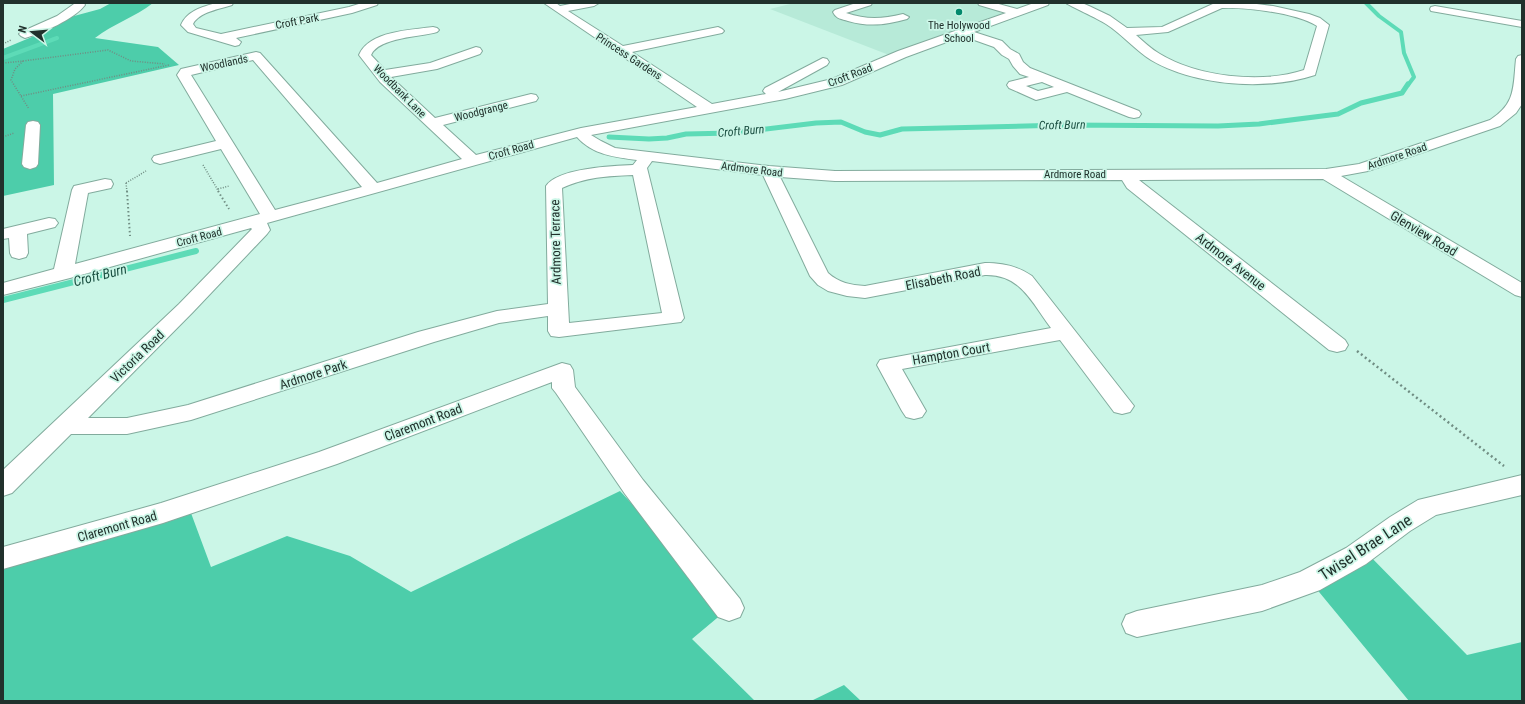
<svg xmlns="http://www.w3.org/2000/svg" width="1525" height="704" viewBox="0 0 1525 704" font-family="'Roboto Condensed',sans-serif">
<style>
.built{fill:#b7ead8}
.forest{fill:#4dcdaa}
.lines{fill:none;stroke-linecap:round;stroke-linejoin:round}
.stream-far2{stroke:#5ddbb7;stroke-width:4}
.stream-far1{stroke:#5ddbb7;stroke-width:5}
.stream{stroke:#5ddbb7;stroke-width:6}
.minor-casing{stroke:#82ab9d;stroke-width:2}
.path-far2{stroke:#708d83;stroke-width:1.5;stroke-dasharray:1 1.5;stroke-linecap:butt}
.path-far1{stroke:#708d83;stroke-width:2;stroke-dasharray:1.5 2.5;stroke-linecap:butt}
.path{stroke:#708d83;stroke-width:2.5;stroke-dasharray:2 3;stroke-linecap:butt}
.minor{fill:#fff;fill-rule:evenodd}
.poi-dot{fill:#02886c;stroke:#cbf6e7;stroke-width:1.5}
.labels{text-anchor:middle;stroke-width:3.5;stroke-linejoin:round;paint-order:stroke}
.far-street-label{font-size:11px;fill:#21312c;stroke:#cbf6e7}
.far-poi-label{font-size:11px;fill:#21312c;stroke:#cbf6e7}
.far-water-label{font-size:12px;font-style:italic;fill:#1b5042;stroke:#cbf6e7}
.street-label{font-size:13px;fill:#21312c;stroke:#cbf6e7}
.water-label{font-size:14px;font-style:italic;fill:#1b5042;stroke:#cbf6e7}
.near-street-label{font-size:16px;fill:#21312c;stroke:#cbf6e7}
</style>
<rect width="100%" height="100%" fill="#cbf6e7"/>
<path class="built" d="M794,3H975L997,10L1002,14L889,55L770,9Z"/>
<path class="forest" d="M111,3H153C135,17 113,24 95,38L158,47L179,65L53,94L54,185L3,196V49L51,29L52,25L63,19L100,9Z
M620,491L729,608L692,639L755,701H3V557L188,505L211,567L287,536L350,556L411,592Z
M1364,550L1467,655L1522,642V701H1409L1310,581Z
M844,685L861,701H811Z"/>
<g class="lines">
<path class="stream-far2" d="M1366,3L1379,16L1401,32L1404,53L1414,77L1408,85
M3,58L57,38"/>
<path class="stream-far1" d="M609,137L649,139L667,138L686,134L732,133L816,123L841,122L865,132L880,135L902,129L1065,125L1218,126L1259,124L1338,114L1361,103L1402,93L1408,84"/>
<path class="stream" d="M3,300L196,251"/>
<g class="minor-casing">
<path id="minor" d="M74,3H84L85,5C75,19 42,33 25,38L21,36L19,34L21,32L57,16L74,4Z
M216,3H233L232,5C220,9 199,12 193,24L196,28L221,34L349,7L362,3H378L377,5L352,13L236,38L241,42L239,45L235,46L188,32L181,25C187,11 202,7 216,3Z
M544,3H556L560,6L575,3H599L594,6L568,11L623,46L718,27L722,29L724,31L722,33L632,52L712,104L766,94L763,91L765,88L823,58L827,59L829,62L827,65L778,92L832,79L898,51L1006,13L979,5L978,3H995L1017,9L1034,3H1049L1048,5L974,32L1002,41L1010,49L1019,54L1023,62L1030,68L1139,111L1141,114L1139,117L1134,118L1129,117L1067,92L1036,100L1009,88L1007,85L1009,82L1029,77L1020,74L1013,66L1009,59L1002,55L994,47L963,36L906,57L842,85L785,99L591,135L601,141L615,148L769,166L835,171L1326,169L1359,164L1490,120C1516,103 1513,88 1516,59L1518,56L1522,55V104L1516,113L1500,126L1368,171L1341,176L1522,283V297L1515,295L1323,179L1139,180L1345,340L1348,345L1345,350L1337,352L1329,350L1127,188L1122,180L835,181L780,177L828,273C839,283 851,285 865,286L985,263C1002,263 1018,266 1032,276L1134,406L1130,412L1122,414L1114,412L1060,340L902,369L926,411L922,417L914,419L906,417L902,411L877,365L880,360L1051,328C1032,303 1021,274 985,275L865,298L847,296L828,291L818,285L810,276L763,175L652,161L647,168L684,318L681,322L559,337L551,336L548,331V316L499,323L434,342L191,420L127,434H71L12,493L3,496V470L179,304L252,229L251,228L70,278L3,295V283L54,269L72,190L74,186L105,179L111,180L113,184L111,188L88,193L75,264L260,214L221,149L160,164L154,162L152,159L154,156L216,141L177,75L181,69L256,52L260,53L377,183L462,159L380,82L359,55C369,31 410,30 433,27L437,28L439,30L437,32C421,37 379,37 371,55L385,70L430,63L476,47L480,48L482,51L480,54L437,69L391,77L435,118L531,94L536,95L538,98L536,101L443,125L476,155L581,128L697,107ZM253,60L362,187L275,210L191,75ZM1042,82L1054,87L1038,91L1026,86ZM577,137C593,155 615,157 637,160L633,165C612,166 558,168 546,186L548,304L497,311L418,332L188,405L127,418H88L193,312L267,234L270,230L267,223ZM633,175L662,313L569,323L562,188C587,177 606,176 633,175Z
M856,3H872L871,5L846,13C867,20 882,19 903,14L909,17L907,19C886,25 869,27 848,21C842,19 836,19 833,12L835,10Z
M1066,3H1082L1089,6L1110,16L1127,28L1162,27L1215,3H1249L1273,6L1309,14L1320,18L1329,25L1315,75C1267,91 1195,86 1151,60C1135,50 1122,34 1106,24C1099,19 1068,5 1066,3ZM1222,8C1246,7 1297,13 1317,26L1304,70C1262,84 1198,77 1160,54C1151,49 1144,42 1136,35L1168,32Z
M1435,6L1522,21V27L1431,11L1430,9L1431,7Z
M33,121L38,122L40,125L38,164L36,167L30,169L24,167L22,164L26,125L28,122Z
M49,218L55,219L58,223L55,227L27,234L28,253L26,257L19,259L12,257L10,253L9,238L3,239V229Z
M562,363L570,365L573,370L575,387L643,480L740,599L744,608L740,617L729,621L718,617L625,494L556,393L552,388V382L337,464L163,523L3,569V547L161,503L319,452Z
M1522,475V495L1436,515L1410,531L1366,564L1320,590L1262,611L1137,637L1126,633L1122,624L1126,615L1137,611L1262,585L1300,572L1346,548L1390,517L1418,500Z"/>
</g>
<path class="path-far2" d="M3,44L11,40
M23,61L108,50L131,61L165,64
M3,63L23,61L15,69L11,80L29,109
M21,96L169,65
M3,137L14,133
M203,165L219,192
M126,183L127,192
M126,183L146,171
M218,189L229,186"/>
<path class="path-far1" d="M127,191L130,236
M218,191L229,209"/>
<path class="path" d="M1357,351L1504,466"/>
<use href="#minor" class="minor"/>
</g>
<circle class="poi-dot" cx="959" cy="12" r="4"/>
<g class="labels">
<g class="far-street-label">
<text transform="translate(297 21) rotate(-11)" y="4">Croft Park</text>
<text transform="translate(629 56) rotate(33)" y="4">Princess Gardens</text>
<text transform="translate(224 63) rotate(-12)" y="4">Woodlands</text>
<text transform="translate(850 75) rotate(-21)" y="4">Croft Road</text>
<text transform="translate(400 91) rotate(45)" y="4">Woodbank Lane</text>
<text transform="translate(481 111) rotate(-14)" y="4">Woodgrange</text>
<text transform="translate(511 150) rotate(-16)" y="4">Croft Road</text>
<text transform="translate(1397 156) rotate(-19)" y="4">Ardmore Road</text>
<text transform="translate(752 169) rotate(7)" y="4">Ardmore Road</text>
<text x="1075" y="178">Ardmore Road</text>
<text transform="translate(199 237) rotate(-15)" y="4">Croft Road</text>
</g>
<g class="far-poi-label">
<text x="959" y="29">The Holywood<tspan x="959" dy="13">School</tspan></text>
</g>
<g class="far-water-label">
<text transform="translate(1062 125) rotate(-1)" y="4">Croft Burn</text>
<text transform="translate(741 131) rotate(-5)" y="4">Croft Burn</text>
</g>
<g class="street-label">
<text transform="translate(1424 233) rotate(31)" y="5">Glenview Road</text>
<text transform="translate(555 242) rotate(-91)" y="5">Ardmore Terrace</text>
<text transform="translate(1231 261) rotate(38)" y="5">Ardmore Avenue</text>
<text transform="translate(943 278) rotate(-11)" y="5">Elisabeth Road</text>
<text transform="translate(951 353) rotate(-10)" y="5">Hampton Court</text>
<text transform="translate(137 356) rotate(-44)" y="5">Victoria Road</text>
<text transform="translate(313 374) rotate(-18)" y="5">Ardmore Park</text>
<text transform="translate(423 422) rotate(-21)" y="5">Claremont Road</text>
<text transform="translate(117 526) rotate(-16)" y="5">Claremont Road</text>
</g>
<g class="water-label">
<text transform="translate(100 275) rotate(-14)" y="5">Croft Burn</text>
</g>
<g class="near-street-label">
<text transform="translate(1365 547) rotate(-33)" y="6">Twisel Brae Lane</text>
</g>
</g>
<rect width="1525" height="704" fill="none" stroke="#21312c" stroke-width="8"/>
<g transform="translate(32 32) rotate(286)" stroke="#cbf6e7" stroke-width="3" paint-order="stroke">
<path d="M0-3L7 15L0 10L-7 15Z" fill="#21312c"/>
<text y="-6" font-size="11" font-weight="bold" text-anchor="middle" fill="#21312c">N</text>
</g>
</svg>
